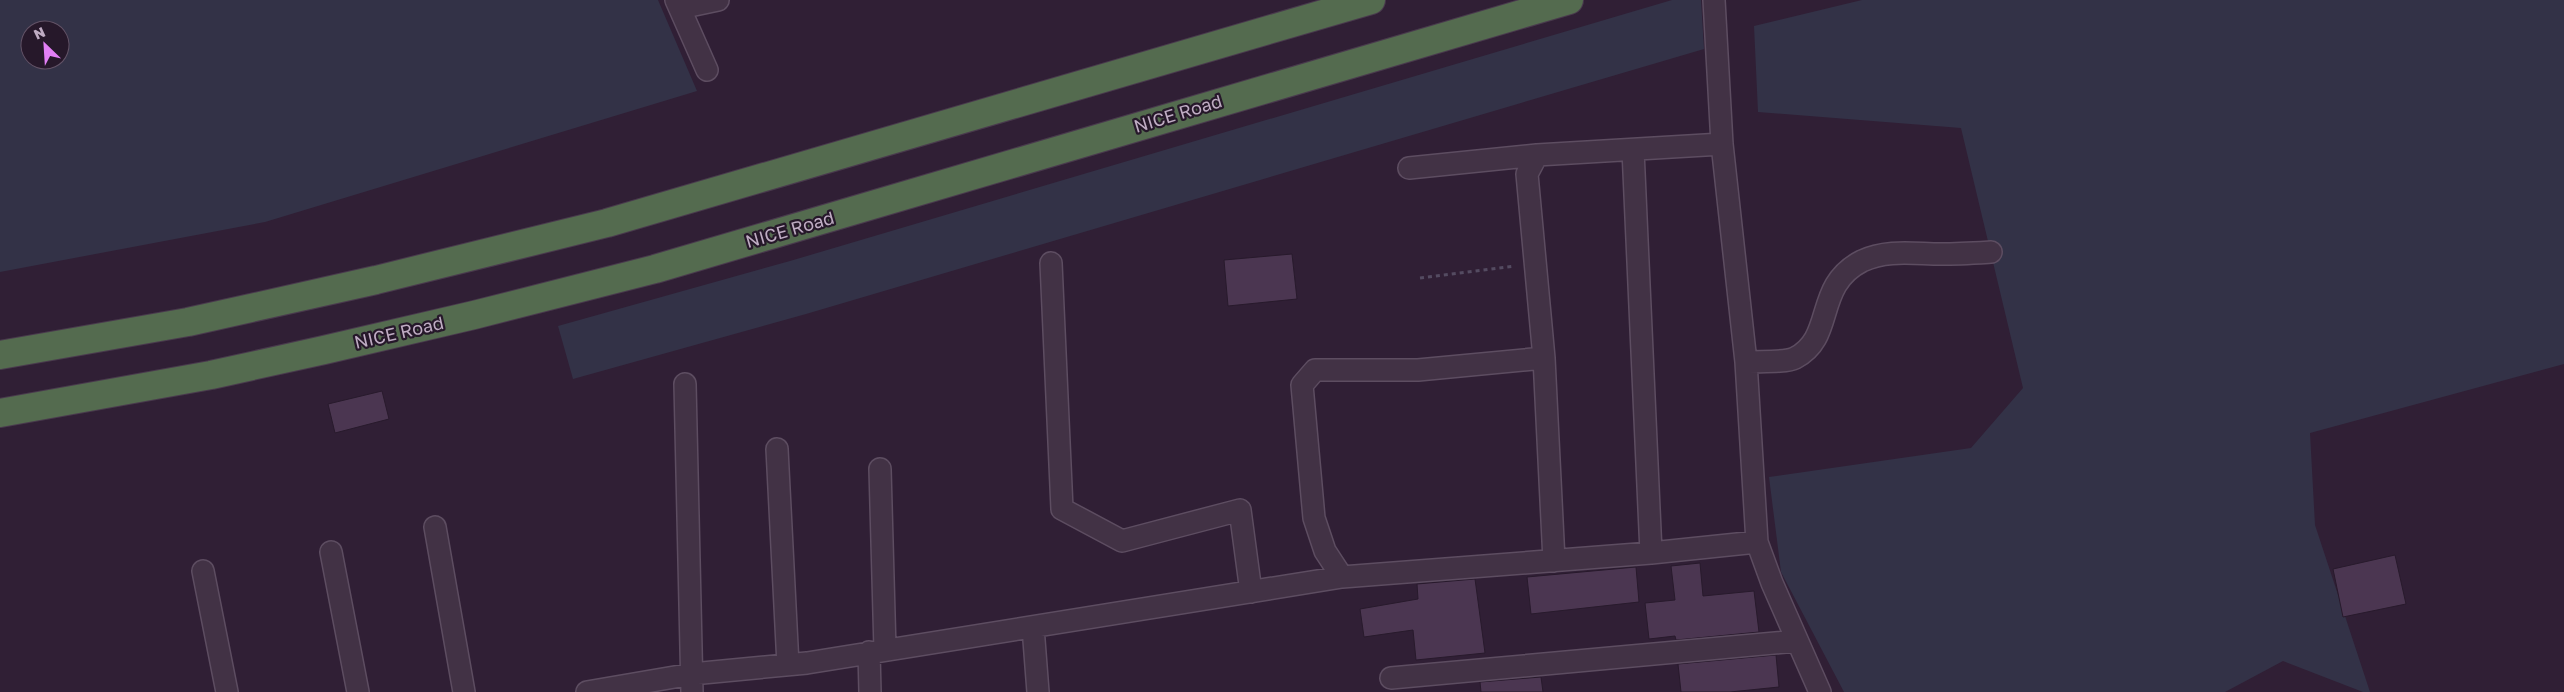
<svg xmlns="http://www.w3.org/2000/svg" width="2564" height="692" viewBox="0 0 2564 692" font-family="'Golos Text',sans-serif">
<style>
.green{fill:#333247;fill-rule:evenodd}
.building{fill:#4b3651;stroke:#281a2c}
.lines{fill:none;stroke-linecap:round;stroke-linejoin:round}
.minor-casing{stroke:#5d4d61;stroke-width:24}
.highway-casing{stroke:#493a4d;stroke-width:30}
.path{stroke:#544b61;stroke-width:3;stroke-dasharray:4 4;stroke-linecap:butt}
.minor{stroke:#423245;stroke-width:21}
.highway{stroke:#546b4f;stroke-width:28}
.labels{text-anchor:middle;stroke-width:4.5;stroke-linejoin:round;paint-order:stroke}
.street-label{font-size:18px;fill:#bfacc3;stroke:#26182a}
</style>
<rect width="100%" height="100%" fill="#301f35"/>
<path class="green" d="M0,0H658L697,91L265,222L0,272ZM30,30H60V60H30Z
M1672,0H1701L1704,49L806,314L573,379L558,326L790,261Z
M1862,0H2564V364L2310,433L2315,525L2370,692H2363L2283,661L2225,692H1844L1781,572L1769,477L1971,448L2023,388L1961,128L1758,112L1754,26Z"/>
<path class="building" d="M1292,254L1297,299L1228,306L1224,260Z
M382,391L389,419L335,433L328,404Z
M2395,555L2406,604L2343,617L2333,569Z
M1700,563L1703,596L1754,591L1759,632L1676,640L1675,636L1649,639L1645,603L1675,600L1671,566Z
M1636,567L1639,602L1531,614L1527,577Z
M1475,579L1485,653L1416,660L1413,630L1364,637L1360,609L1418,599L1417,584Z
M1776,655L1779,687L1730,692H1681L1678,664Z
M1541,677L1543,692H1481L1480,682Z"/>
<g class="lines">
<g class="minor-casing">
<path id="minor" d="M676,0L707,70
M1714,0L1722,144L1746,362L1757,542L1772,583L1820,692
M680,8L718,0
M1633,150L1651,553
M1409,168L1537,155
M1051,263L1062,509L1122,541L1240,510L1251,592
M1544,358L1554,561
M1746,362C1758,361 1785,363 1795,358C1836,337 1813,286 1862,261C1887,249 1915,254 1941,254C1958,254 1974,253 1991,252
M685,384L692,692
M777,449L788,665
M880,469L885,650
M435,527L464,692
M331,552L358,692
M203,571L227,692
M1342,577L1325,551L1314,518L1302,385L1315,370H1418L1544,358L1527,174L1537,155L1722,144
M1033,627L1038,692
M869,652L870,692
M1391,678L1797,641
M587,692L692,674L807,663L1342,577L1651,553L1757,542"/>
</g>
<g class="highway-casing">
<path id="highway" d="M0,355L188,322L376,280L607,223L1371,0
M0,413L211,375L324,350L474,315L655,269L1569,0"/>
</g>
<path class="path" d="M1420,278L1515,266"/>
<use href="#minor" class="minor"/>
<use href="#highway" class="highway"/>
</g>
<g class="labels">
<g class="street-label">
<text transform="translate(1178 114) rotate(-17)" y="6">NICE Road</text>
<text transform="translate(790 230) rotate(-16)" y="6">NICE Road</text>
<text transform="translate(399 333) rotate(-13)" y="6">NICE Road</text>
</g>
</g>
<g transform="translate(45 45) rotate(335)"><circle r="24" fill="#26182a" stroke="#635367"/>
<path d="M0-4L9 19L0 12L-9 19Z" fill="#e27ff5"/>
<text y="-8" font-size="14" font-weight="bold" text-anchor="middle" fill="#bfacc3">N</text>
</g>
</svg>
